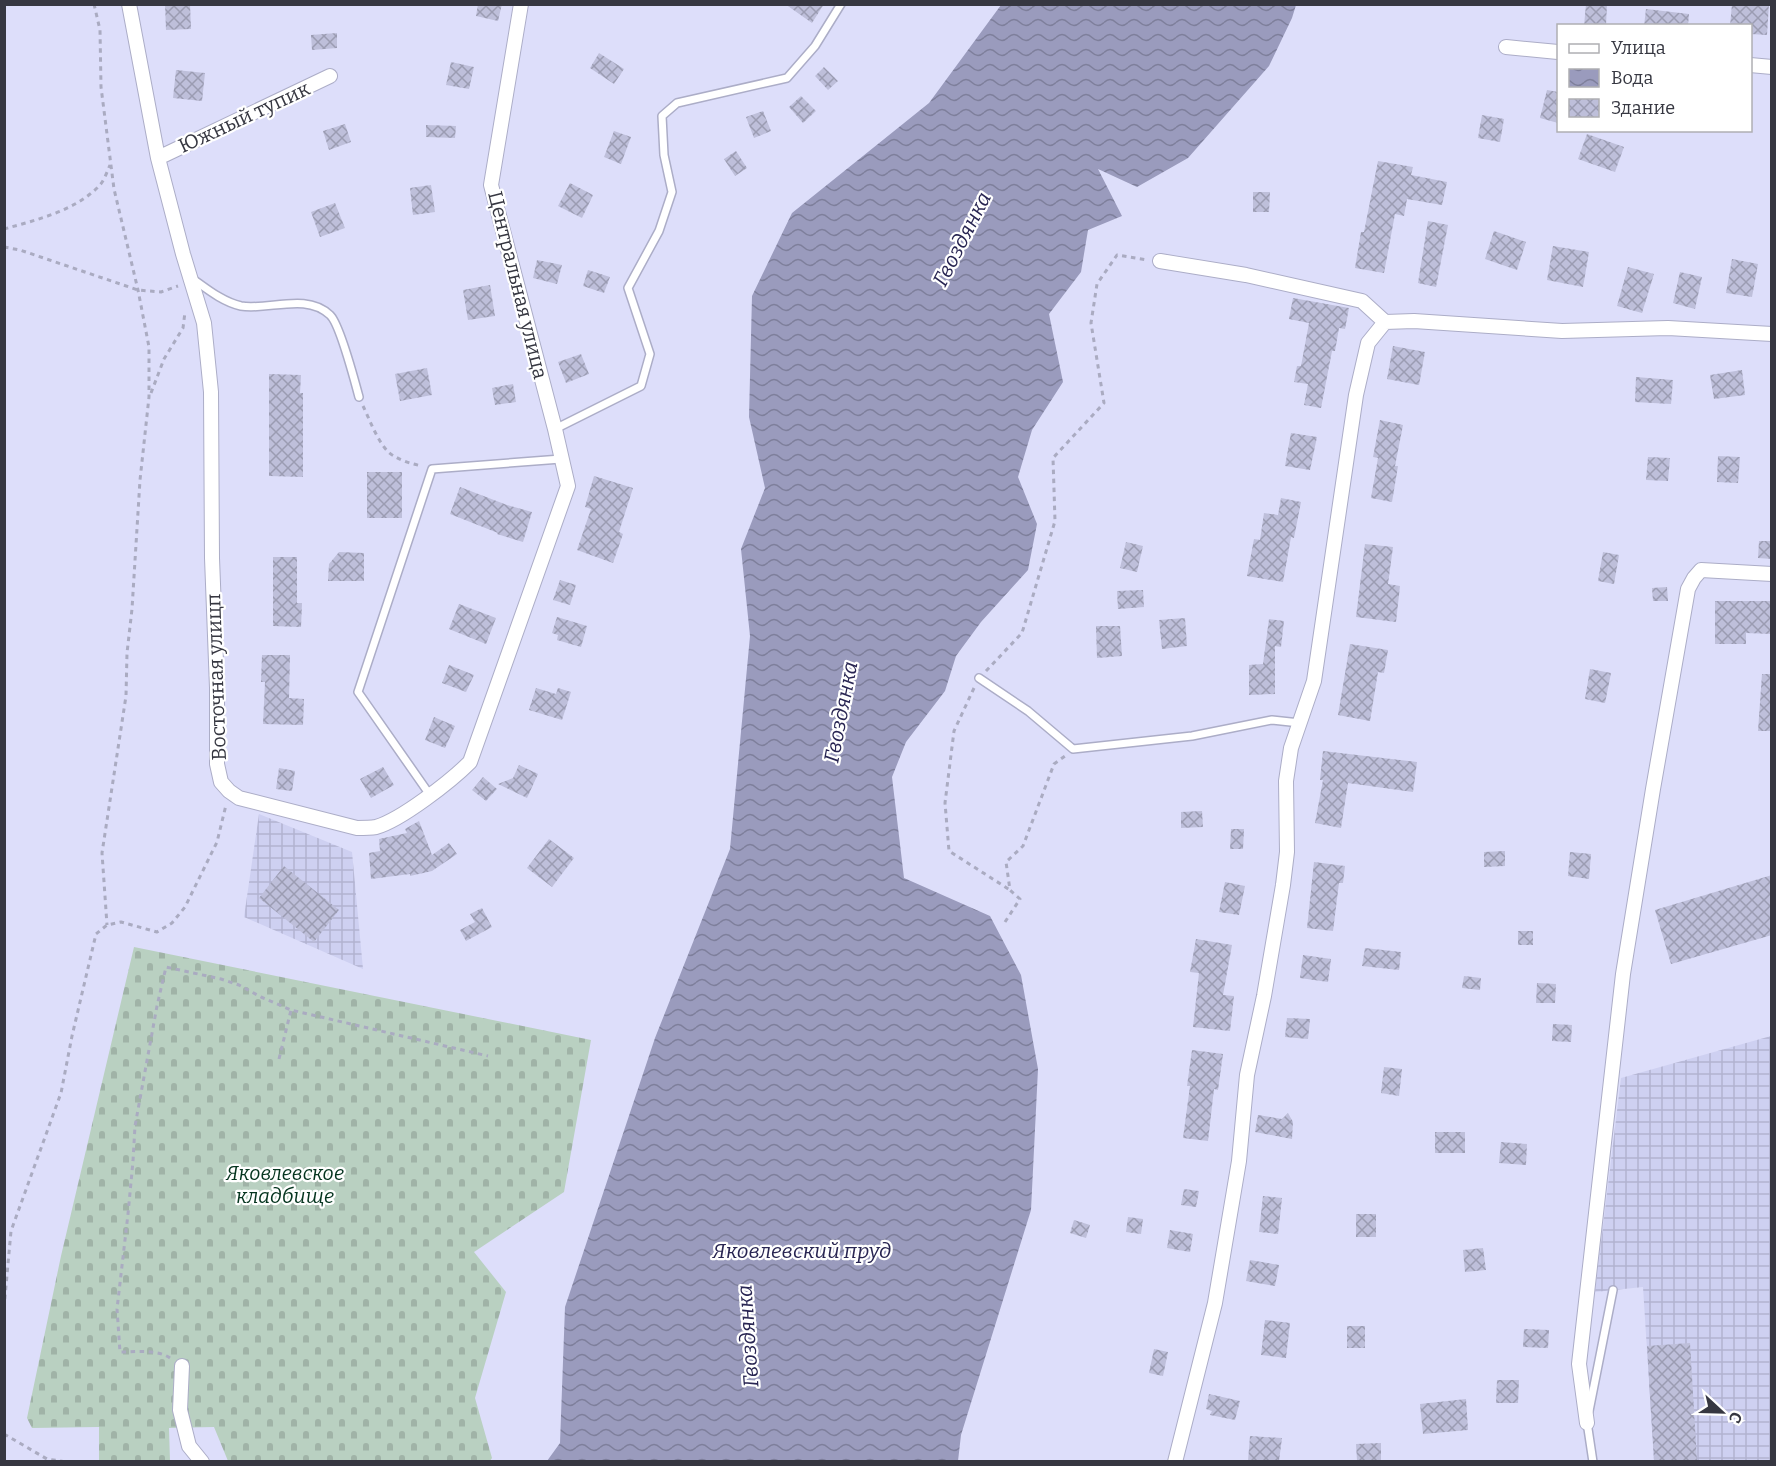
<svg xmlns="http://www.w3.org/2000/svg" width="1776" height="1466" viewBox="0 0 1776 1466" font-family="Bitter,serif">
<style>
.industrial{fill:url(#industrial-grid)}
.cemetery{fill:url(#cemetery-stones)}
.water{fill:url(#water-waves)}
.building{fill:url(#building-cross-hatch)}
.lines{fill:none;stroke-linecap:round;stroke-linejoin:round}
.service-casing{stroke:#acadc7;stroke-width:10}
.minor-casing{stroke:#acadc7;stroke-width:16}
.path{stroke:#aaabc1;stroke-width:3;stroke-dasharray:4.5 4.5;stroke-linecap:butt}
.service{stroke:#fff;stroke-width:7}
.minor{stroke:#fff;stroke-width:14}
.labels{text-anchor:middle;stroke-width:4.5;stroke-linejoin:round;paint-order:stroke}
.street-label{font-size:20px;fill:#363741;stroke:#fff}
.park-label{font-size:20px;font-style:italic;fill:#04341e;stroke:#fff}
.water-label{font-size:21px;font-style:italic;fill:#282552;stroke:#fff}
</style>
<defs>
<pattern id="industrial-grid" width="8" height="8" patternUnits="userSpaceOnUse" patternTransform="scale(1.5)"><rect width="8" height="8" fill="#ced0f1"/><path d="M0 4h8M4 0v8" fill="none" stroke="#b2b3d0"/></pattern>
<pattern id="cemetery-stones" width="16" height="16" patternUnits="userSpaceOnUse" patternTransform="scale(1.5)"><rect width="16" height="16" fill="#b9d0c1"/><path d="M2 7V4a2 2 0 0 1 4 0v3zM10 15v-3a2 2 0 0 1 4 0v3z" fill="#a0b3a7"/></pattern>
<pattern id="water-waves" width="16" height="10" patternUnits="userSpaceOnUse" patternTransform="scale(1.5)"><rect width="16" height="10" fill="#9a9bbd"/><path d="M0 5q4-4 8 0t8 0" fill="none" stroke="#7e7f9b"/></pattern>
<pattern id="building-cross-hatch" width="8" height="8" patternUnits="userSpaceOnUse" patternTransform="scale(1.5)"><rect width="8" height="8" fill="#bebfda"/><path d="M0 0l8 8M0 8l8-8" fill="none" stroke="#9b9cb2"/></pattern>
</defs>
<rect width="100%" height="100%" fill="#dddefa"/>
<path class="industrial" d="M259,814L352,852L363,969L244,917Z
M1771,1036V1461H1654L1643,1287L1595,1292L1621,1078Z"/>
<path class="cemetery" d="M134,947L591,1040L564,1192L474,1252L506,1292L475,1398L492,1458L490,1461H228L214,1427L169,1428L170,1461H99V1427L32,1428L27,1418L61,1256Z"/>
<path class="water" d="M1001,5H1296L1292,18L1269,66L1188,158L1137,187L1098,169L1122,216L1088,230L1081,272L1049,314L1063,382L1032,430L1018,477L1037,524L1028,570L981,622L956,656L945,691L906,742L892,777L904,878L990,916L1021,975L1038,1069L1031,1210L961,1435L958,1461H547L560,1443L565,1307L655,1038L730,849L750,636L741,549L765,488L749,417L752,296L792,213L929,103Z"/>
<path class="building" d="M165,4H190L191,29L166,30Z
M478,4H502L498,21L476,16Z
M785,4H824L812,23Z
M1586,4H1607L1606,26H1584Z
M1732,4H1769L1767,35L1750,34V26H1730Z
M1646,9L1689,14L1688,26H1644Z
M337,33V48L312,50L311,35Z
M599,53L624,69L614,84L590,68Z
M451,62L474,67L469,89L446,85Z
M824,67L838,81L828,90L815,76Z
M176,70L205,73L202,101L173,98Z
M1547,90L1558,92V123L1540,118Z
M801,96L816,111L803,123L789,107Z
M763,111L771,131L754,138L746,117Z
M1482,115L1504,119L1500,142L1478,138Z
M345,124L351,142L329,150L323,131Z
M426,125L456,126L455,138L426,137Z
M614,131L631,137L621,164L604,157Z
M1587,134L1624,147L1615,172L1578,159Z
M736,151L747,168L735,176L724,159Z
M1378,161L1413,167L1411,175L1447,182L1442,205L1407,199L1404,216L1395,214L1384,273L1355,268L1361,232H1364Z
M570,183L593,195L582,218L558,206Z
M431,185L435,212L413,215L410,188Z
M1253,192H1270L1269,212H1253Z
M335,203L345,228L320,237L311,212Z
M1428,221L1448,225L1436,287L1418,283Z
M1494,231L1526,242L1517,270L1485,259Z
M1553,246L1589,252L1583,287L1547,280Z
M1732,259L1758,264L1752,297L1726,293Z
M537,260L562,265L557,284L533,278Z
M1628,267L1654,274L1642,313L1617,306Z
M588,270L610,277L604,293L583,286Z
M1680,272L1702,277L1695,309L1673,303Z
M490,285L495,316L468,320L463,290Z
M1293,298L1349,308L1345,329L1339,328L1335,351H1332L1321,408L1304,405L1308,384L1294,382L1297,366H1301L1309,323L1289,319Z
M1393,346L1425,352L1419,385L1387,379Z
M581,354L589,374L566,383L558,362Z
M427,368L432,395L400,401L395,374Z
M1742,370L1745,395L1714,399L1710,375Z
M269,374L301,375L300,393H303V477L269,476Z
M1636,377L1673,380L1671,404L1635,402Z
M513,384L516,402L495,405L492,388Z
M1380,420L1403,425L1395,466H1398L1392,502L1371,498L1378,458L1373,457Z
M1291,433L1317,437L1310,470L1285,466Z
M1718,456L1740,457L1738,483L1717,482Z
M1648,457L1670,458L1668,481L1646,480Z
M367,472H402V518H367Z
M594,476L633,488L619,532L623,534L613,563L577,550L591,509L585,507Z
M460,487L507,505L532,512L523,542L497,534L498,533L450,514Z
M1281,498L1301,502L1294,538L1291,537L1283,582L1247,576L1254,539L1260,540L1264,513L1278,515Z
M1759,541H1772V559L1758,558Z
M1126,542L1143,546L1137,572L1120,568Z
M1365,544L1393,547L1388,584L1400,586L1396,622L1356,617Z
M339,552L364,553V581H328L329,564Z
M1603,552L1619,555L1614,584L1598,581Z
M273,557H297V603H302L301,627L273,626Z
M560,580L576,585L570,605L553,600Z
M1667,587L1668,601H1653L1652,588Z
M1143,590L1144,607L1118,609L1117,591Z
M1715,601H1772V634L1746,633V644H1715Z
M459,604L496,618L486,644L449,629Z
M557,617L587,626L581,647L557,640L558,635L552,633Z
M1185,618L1187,646L1162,649L1159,620Z
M1269,619L1284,621L1281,647L1275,646V694L1249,695V665L1263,664Z
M1096,626H1120L1122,656L1097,658Z
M1350,644L1388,650L1384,673L1378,672L1370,721L1338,715Z
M262,655H290L289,698L304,699L303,725L263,724L265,682H261Z
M449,665L474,675L466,692L442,683Z
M1590,669L1611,673L1605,703L1585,699Z
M1762,674H1772V731H1758Z
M536,688L556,694L558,688L571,692L562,720L529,710Z
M434,717L455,726L445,748L425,740Z
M1323,751L1417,762L1413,792L1348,783L1341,828L1315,823L1323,780H1320Z
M519,765L538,774L527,798L498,784L513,778Z
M383,767L394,785L371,798L360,779Z
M279,768L295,771L292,791L276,789Z
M483,777L497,789L486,801L472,790Z
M1202,811L1203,827L1181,828V812Z
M419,821L432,855L449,843L457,854L432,871L410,876V874L371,879L369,853L380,851L379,839L407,833L405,829Z
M1231,829H1244L1243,849H1230Z
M549,839L574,858L552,887L527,868Z
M1505,851V866L1484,867V852Z
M1570,852L1591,854L1589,879L1568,876Z
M1314,862L1345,866L1343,883H1339L1333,931L1307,928Z
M284,866L339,910L314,942L259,898Z
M1772,875V935L1671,964L1655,910Z
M1225,882L1245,886L1239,915L1219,912Z
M482,908L492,927L466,941L460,930L475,922L470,914Z
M1518,931H1533V945H1518Z
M1196,939L1232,945L1223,995L1234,996L1230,1031L1193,1027L1199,973L1190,972Z
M1365,948L1401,952L1399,970L1362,966Z
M1303,955L1331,959L1328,982L1300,978Z
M1464,976L1481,978L1480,990L1462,988Z
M1537,983L1556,984L1555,1003H1536Z
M1287,1018L1310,1019L1308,1039L1285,1037Z
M1553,1024L1572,1025L1571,1042L1552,1041Z
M1192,1050L1223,1054L1218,1090L1214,1089L1208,1141L1183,1138L1190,1086H1187Z
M1384,1067L1402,1069L1399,1096L1381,1093Z
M1288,1113L1293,1122L1292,1139L1255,1132L1258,1115L1282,1119Z
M1435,1132H1465V1153H1435Z
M1501,1142L1527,1144L1526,1165L1499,1163Z
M1184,1189L1199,1191L1196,1207L1181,1205Z
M1263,1196L1282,1198L1278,1234L1259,1232Z
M1356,1214H1376V1237H1356Z
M1128,1217L1143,1219L1141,1234L1126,1232Z
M1074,1220L1090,1225L1086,1238L1070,1233Z
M1170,1230L1193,1234L1190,1252L1167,1248Z
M1483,1248L1486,1270L1465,1272L1463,1250Z
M1250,1260L1279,1265L1275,1286L1246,1281Z
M1265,1320L1290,1323L1286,1358L1261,1355Z
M1347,1326H1365V1348H1347Z
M1524,1329L1549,1330L1548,1348L1523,1347Z
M1690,1343L1697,1461H1654L1647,1346Z
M1154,1349L1168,1352L1163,1376L1149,1373Z
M1497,1380H1519L1518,1403H1496Z
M1209,1394L1240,1401L1235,1420L1210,1415L1212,1411L1206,1409Z
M1466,1399L1468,1430L1423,1434L1420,1404Z
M1250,1436L1282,1438L1279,1461H1248Z
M1381,1443V1461H1357L1356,1444Z"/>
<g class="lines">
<g class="service-casing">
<path id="service" d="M193,279C207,289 223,302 241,306C268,311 306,292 330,315C339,323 355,382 359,397
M555,429L641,386L650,354L628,288L659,231L672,192L664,155L662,116L677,103L787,78L815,46L841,4
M979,678L1028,711L1073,749L1192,736L1272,720L1300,723
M430,795L358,692L432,469L561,459
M1589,1411L1613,1290
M1587,1422L1593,1462"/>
</g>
<g class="minor-casing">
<path id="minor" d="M129,4L158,158L183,254L204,323L211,392L212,558L217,688V764L221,782L229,791L239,798L357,828C362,828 370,828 376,827C401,820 451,781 470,762L568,486L555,429L491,185L521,4
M1506,47L1558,52
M1750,65L1772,67
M158,158L330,76
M1160,261L1246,275L1362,301L1385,322
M182,1366L180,1410L189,1446L202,1462
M1587,1423L1579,1364L1623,974L1653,789L1688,589L1694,578L1701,570L1772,574
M1175,1462L1215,1303L1239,1161L1247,1075L1264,996L1283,885L1287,852L1286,781L1291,748L1314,681L1356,395L1368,343L1385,322L1414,321L1562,331L1668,328L1772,334"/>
</g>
<path class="path" d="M94,4L100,30L101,87L114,189L138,290L149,347V397L140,480L132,609L127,653L126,696L102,853L107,925
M4,229C36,220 75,211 99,186C104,181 107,172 110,165
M4,247L20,250L138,290L161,292L178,286
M151,393L164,359L183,328L185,312
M363,406C370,420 380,449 394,456C402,461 412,464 422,466
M986,671L1022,633L1055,521L1053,458L1104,403L1091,323L1097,284L1117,255L1147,260
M974,688L954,731L945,803L949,851L1010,890
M1005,922L1020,899L1010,890L1006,862L1023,846L1054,764L1065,756
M279,1059L291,1010
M4,1308L11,1231L61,1093L72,1036L96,934L107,925L121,922L157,932L172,923L185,907L217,842L226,805
M170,1358C157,1349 136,1352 120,1352L117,1309L128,1214L133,1161L135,1126L157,1006L166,967L221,979L239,985L261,997L291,1010L488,1056
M4,1434L47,1459L67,1462"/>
<use href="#service" class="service"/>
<use href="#minor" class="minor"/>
</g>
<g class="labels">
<g class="street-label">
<text transform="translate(244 117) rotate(-25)" y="7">Южный тупик</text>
<text transform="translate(518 285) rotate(76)" y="7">Центральная улица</text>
<text transform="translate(216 677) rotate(-92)" y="7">Восточная улицп</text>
</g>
<g class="park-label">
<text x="285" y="1180">Яковлевское<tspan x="285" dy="23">кладбище</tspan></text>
</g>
<g class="water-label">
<text transform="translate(962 239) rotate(-63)" y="7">Гвоздянка</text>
<text transform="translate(841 712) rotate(-79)" y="7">Гвоздянка</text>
<text x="802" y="1258">Яковлевский пруд</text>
<text transform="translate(748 1336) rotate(-94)" y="7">Гвоздянка</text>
</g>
</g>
<rect width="1776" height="1466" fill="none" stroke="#363741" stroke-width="12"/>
<rect x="1557" y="24" width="195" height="108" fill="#ffffff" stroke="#afafb3" stroke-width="1.5"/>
<rect x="1569" y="44" width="30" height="9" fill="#ffffff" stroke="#afafb3" stroke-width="1.5"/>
<text x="1611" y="54" font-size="18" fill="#363741">Улица</text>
<rect x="1569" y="69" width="30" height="18" fill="url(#water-waves)" stroke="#afafb3" stroke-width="1.5"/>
<text x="1611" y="84" font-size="18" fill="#363741">Вода</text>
<rect x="1569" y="99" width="30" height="18" fill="url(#building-cross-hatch)" stroke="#afafb3" stroke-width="1.5"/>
<text x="1611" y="114" font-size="18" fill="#363741">Здание</text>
<g transform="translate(1722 1412) rotate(112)" stroke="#ffffff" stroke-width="4.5" paint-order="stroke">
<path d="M0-4.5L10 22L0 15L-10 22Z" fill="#363741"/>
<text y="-9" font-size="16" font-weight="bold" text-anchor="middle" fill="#363741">С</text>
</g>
</svg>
